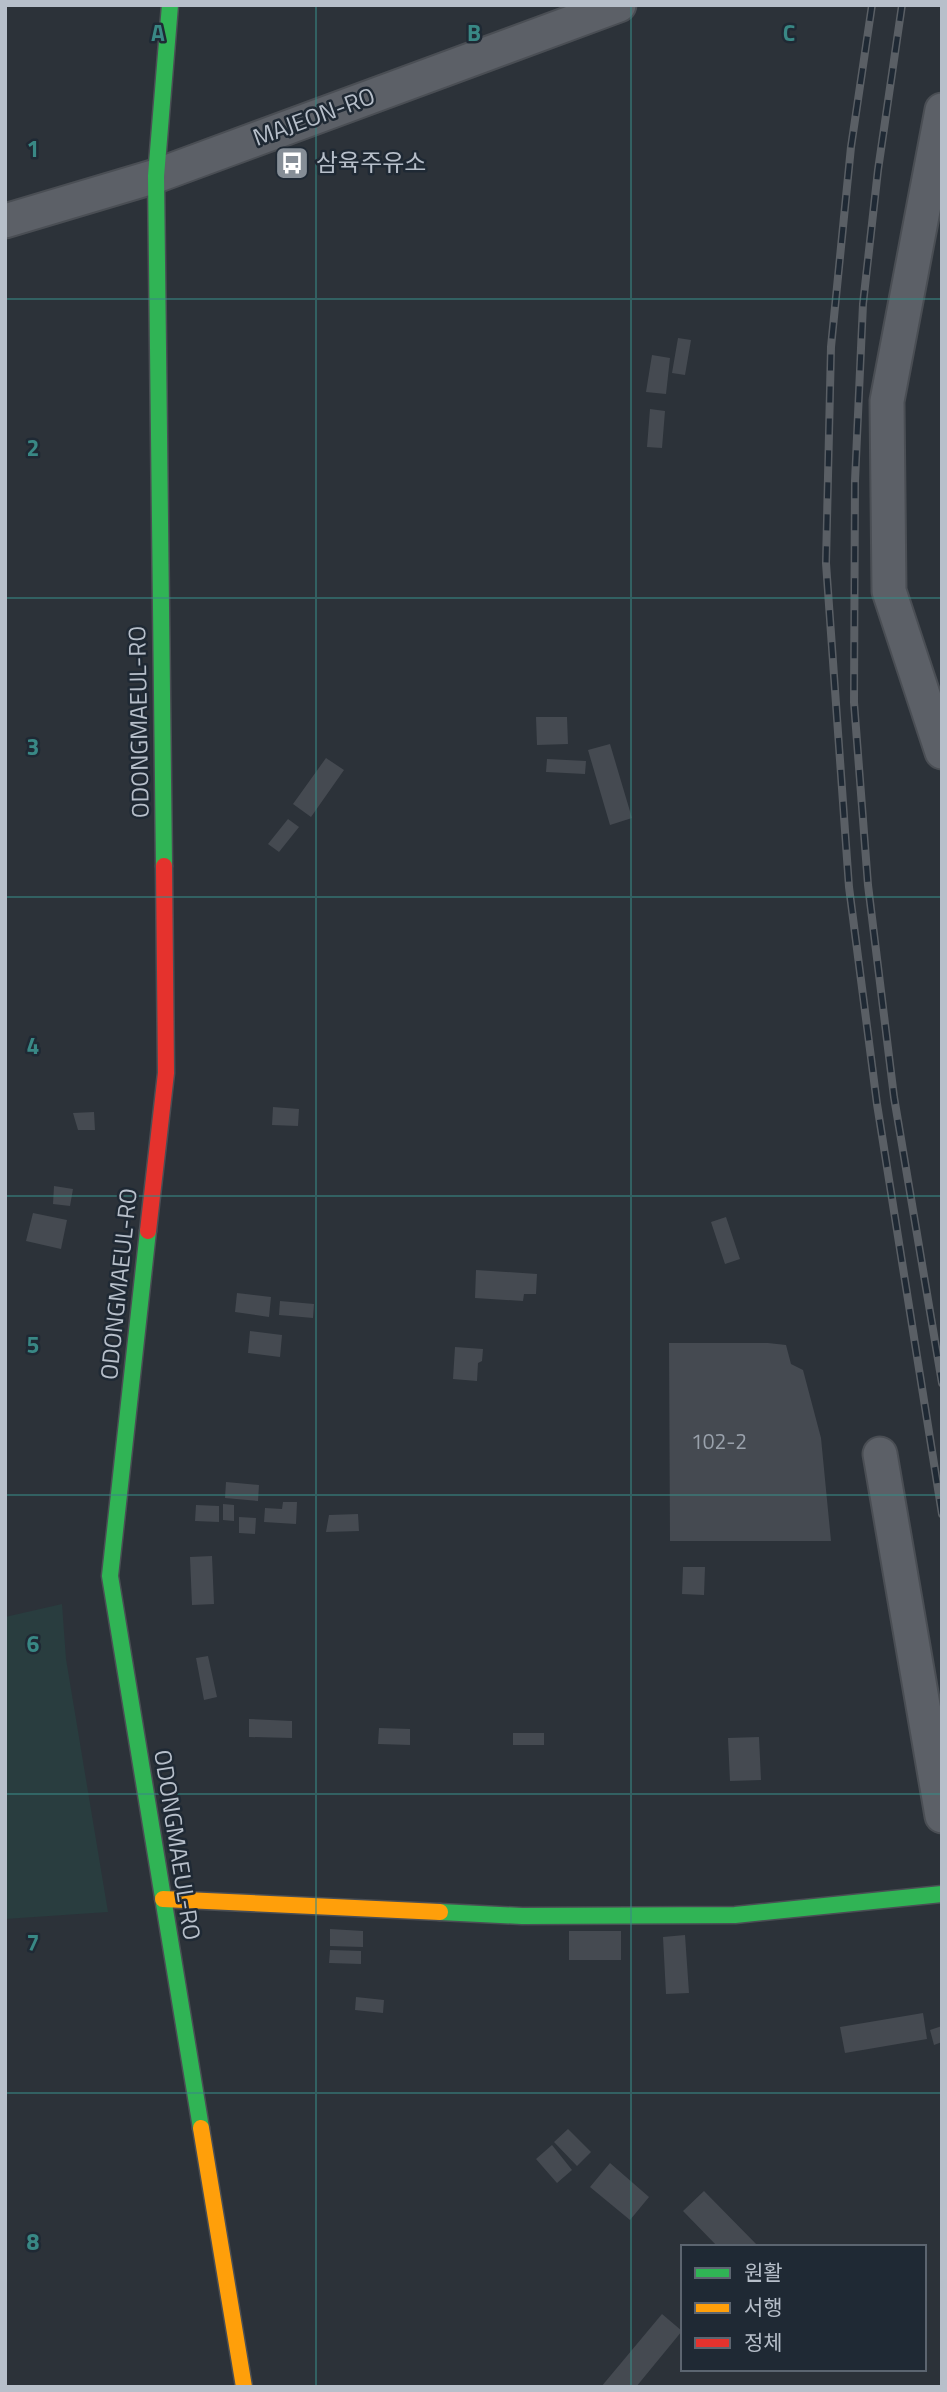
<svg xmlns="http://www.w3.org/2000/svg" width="947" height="2392" viewBox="0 0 947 2392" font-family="'Titillium Web','Noto Sans KR',sans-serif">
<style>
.green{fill:#293d3f}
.building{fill:#454a51}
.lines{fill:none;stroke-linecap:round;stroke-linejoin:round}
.street-casing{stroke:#4a4e54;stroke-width:37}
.fast-casing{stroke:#4a4e54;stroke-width:19}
.slow-casing{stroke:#4a4e54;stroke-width:19}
.jam-casing{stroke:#4a4e54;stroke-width:19}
.street{stroke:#5c6067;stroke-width:33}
.fast{stroke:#30b455;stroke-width:16}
.slow{stroke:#ff9f0a;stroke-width:16}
.jam{stroke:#e5322d;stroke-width:16}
.rail-casing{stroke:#5a5f65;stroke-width:8}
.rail{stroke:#1f2934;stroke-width:5;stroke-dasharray:16;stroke-linecap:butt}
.grid{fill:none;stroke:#398885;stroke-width:2;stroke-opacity:0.55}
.labels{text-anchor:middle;stroke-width:5;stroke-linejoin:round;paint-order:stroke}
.number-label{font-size:21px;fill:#9aa2ac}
.street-label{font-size:24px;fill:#b7bfca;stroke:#1f2934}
.poi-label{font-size:24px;fill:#b7bfca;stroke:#1f2934;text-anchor:start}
.grid-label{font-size:23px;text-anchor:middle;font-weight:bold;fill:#398885;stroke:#1f2934;stroke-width:5;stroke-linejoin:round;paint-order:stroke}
</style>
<rect width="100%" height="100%" fill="#2c3239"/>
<path class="green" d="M62,1604L66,1659L108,1912L5,1919V1617Z"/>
<path class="building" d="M678,338L691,340L685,375L672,373Z
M652,355L670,358L666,394L646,392Z
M650,409L665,411L662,448L647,447Z
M536,717H567L568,744L537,745Z
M610,744L632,818L610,825L588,750Z
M326,758L344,770L311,817L293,804Z
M547,759L586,761L585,774L546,772Z
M288,819L299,827L279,852L268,844Z
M273,1107L299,1109L298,1126L272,1125Z
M94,1112L95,1130H78L73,1113Z
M54,1186L73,1189L70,1206L53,1204Z
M33,1213L67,1220L61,1249L26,1241Z
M726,1217L740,1259L725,1264L711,1222Z
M476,1270L537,1274L536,1294H524L523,1301L475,1298Z
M237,1293L271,1297L269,1317L235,1312Z
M280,1301L314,1304L313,1318L279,1315Z
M250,1331L282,1335L280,1357L248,1353Z
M669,1343H768L786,1345L791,1364L803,1370L821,1438L831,1541H670Z
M455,1347L483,1349L482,1361L478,1363L477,1381L453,1379Z
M226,1482L259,1485L258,1501L225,1498Z
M283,1502H297L296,1524L264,1522L265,1508L282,1509Z
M223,1504L234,1505V1521L223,1520Z
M196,1505L219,1506V1522L195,1521Z
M358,1514L359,1531L326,1532L329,1515Z
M239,1517L256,1518L255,1534L239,1533Z
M212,1556L214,1604L192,1605L190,1557Z
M683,1567H705L704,1595L682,1594Z
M208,1656L217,1697L204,1700L196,1658Z
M249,1719L292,1721V1738L249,1737Z
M379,1728L410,1729V1745L378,1744Z
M513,1733H544V1745H513Z
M759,1737L761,1780L730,1781L728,1738Z
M330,1929L363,1931V1947L330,1946Z
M569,1931H621V1960H569Z
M685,1935L689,1993L666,1994L663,1937Z
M330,1950L361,1951V1964L329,1963Z
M356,1997L384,2000L383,2013L355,2010Z
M923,2013L927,2039L845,2053L840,2027Z
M942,2026V2042L934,2045L930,2030Z
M568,2129L591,2152L577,2166L554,2142Z
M552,2145L572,2170L557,2183L536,2159Z
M610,2163L649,2197L630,2220L590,2187Z
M704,2191L759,2247H718L683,2211Z
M662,2314L682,2331L636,2387H601Z"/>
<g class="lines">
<g class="street-casing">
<path id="street" d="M942,110L887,401L889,591L942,752
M5,221L156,176L619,5
M880,1454L942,1816"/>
</g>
<g class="fast-casing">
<path id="fast" d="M164,866L156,176L170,5
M148,1231L110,1576L201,2128
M440,1912L522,1916L735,1915L942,1894"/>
</g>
<g class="slow-casing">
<path id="slow" d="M163,1899L440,1912
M201,2128L244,2387"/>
</g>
<g class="jam-casing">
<path id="jam" d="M148,1231L166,1073L164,866"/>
</g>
<use href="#street" class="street"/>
<use href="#fast" class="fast"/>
<use href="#slow" class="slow"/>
<use href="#jam" class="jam"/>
<g class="rail-casing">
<path id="rail" d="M872,5L851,147L831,347L826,563L849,887L877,1104L942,1514
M902,5L878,170L863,304L855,481L854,702L868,885L894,1097L942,1383"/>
</g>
<use href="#rail" class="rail"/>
</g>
<path class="grid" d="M316,5V2387M631,5V2387M5,299H942M5,598H942M5,897H942M5,1196H942M5,1495H942M5,1794H942M5,2093H942"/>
<defs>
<g id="bus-square" transform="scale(1.75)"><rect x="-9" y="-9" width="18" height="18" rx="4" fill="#868e97" stroke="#1f2934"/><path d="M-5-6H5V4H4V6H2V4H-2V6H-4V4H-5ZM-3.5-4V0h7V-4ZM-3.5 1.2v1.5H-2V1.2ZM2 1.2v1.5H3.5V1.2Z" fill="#fff"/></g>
</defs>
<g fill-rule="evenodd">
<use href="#bus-square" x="292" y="163"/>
</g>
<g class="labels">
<g class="number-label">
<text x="719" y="1449">102-2</text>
</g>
<g class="street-label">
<text transform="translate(314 117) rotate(-20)" y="8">MAJEON-RO</text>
<text transform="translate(139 722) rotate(-91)" y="8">ODONGMAEUL-RO</text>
<text transform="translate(119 1284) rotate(-84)" y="8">ODONGMAEUL-RO</text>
<text transform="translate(177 1845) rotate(81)" y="8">ODONGMAEUL-RO</text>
</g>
<g class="poi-label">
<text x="316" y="171">삼육주유소</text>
</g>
</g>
<g class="grid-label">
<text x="158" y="41">A</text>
<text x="474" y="41">B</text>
<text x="789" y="41">C</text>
<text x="33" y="157">1</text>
<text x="33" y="456">2</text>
<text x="33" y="755">3</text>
<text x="33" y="1054">4</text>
<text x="33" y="1353">5</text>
<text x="33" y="1652">6</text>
<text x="33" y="1951">7</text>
<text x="33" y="2250">8</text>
</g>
<rect width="947" height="2392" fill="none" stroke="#b7bfca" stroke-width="14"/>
<rect x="681" y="2245" width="245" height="126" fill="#1f2934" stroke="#5c6570" stroke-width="2"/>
<rect x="695" y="2268" width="35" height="10" fill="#30b455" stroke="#5c6570" stroke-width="2"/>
<text x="744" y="2280" font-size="21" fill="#b7bfca">원활</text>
<rect x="695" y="2303" width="35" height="10" fill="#ff9f0a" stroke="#5c6570" stroke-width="2"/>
<text x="744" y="2315" font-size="21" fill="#b7bfca">서행</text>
<rect x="695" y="2338" width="35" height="10" fill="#e5322d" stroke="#5c6570" stroke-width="2"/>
<text x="744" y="2350" font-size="21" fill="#b7bfca">정체</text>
</svg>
